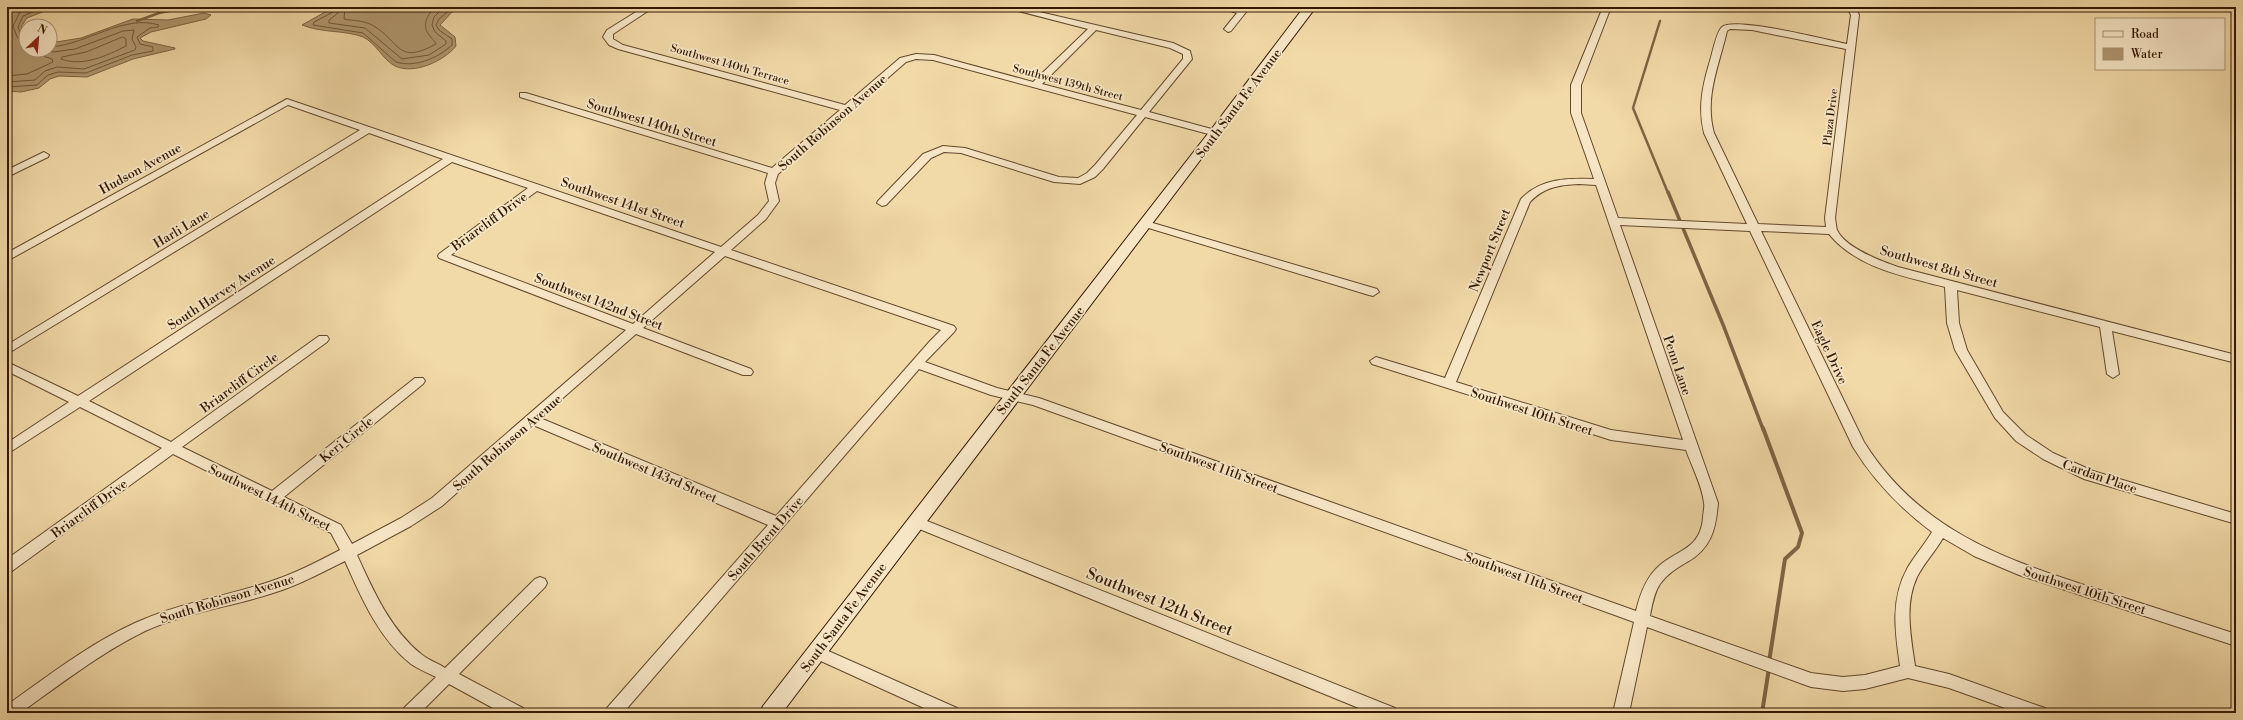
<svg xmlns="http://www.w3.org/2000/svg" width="2243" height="720" viewBox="0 0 2243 720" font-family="'Libre Bodoni',serif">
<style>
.water{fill:#b1976f;stroke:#7e6443}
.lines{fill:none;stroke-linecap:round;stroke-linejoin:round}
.shore{stroke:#725838;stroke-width:1}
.stream-far2{stroke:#7e6443;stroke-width:2.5}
.stream-far1{stroke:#7e6443;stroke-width:3.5}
.stream{stroke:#7e6443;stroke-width:4}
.street-casing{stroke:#62482b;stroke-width:2}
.secondary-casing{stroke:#321801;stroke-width:2}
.street{fill:#f7e6c6;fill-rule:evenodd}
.secondary{fill:#f7e6c6;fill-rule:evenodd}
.labels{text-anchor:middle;stroke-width:3.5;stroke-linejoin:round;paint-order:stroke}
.far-street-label{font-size:11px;fill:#321801;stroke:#f7e6c6}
.street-label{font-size:13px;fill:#321801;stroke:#f7e6c6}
.near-street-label{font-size:16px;fill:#321801;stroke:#f7e6c6}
</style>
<rect width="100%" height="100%" fill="#f2d9a8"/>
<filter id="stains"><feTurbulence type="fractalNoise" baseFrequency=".005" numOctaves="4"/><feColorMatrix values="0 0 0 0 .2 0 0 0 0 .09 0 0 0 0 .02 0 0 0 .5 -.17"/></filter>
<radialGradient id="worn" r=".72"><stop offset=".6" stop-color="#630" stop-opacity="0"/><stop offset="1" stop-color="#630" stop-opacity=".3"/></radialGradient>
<path class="water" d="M7,7H55L27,18L21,27L26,32V50H50V43L81,38L133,19L168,20L204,13L211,15L206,19L151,32L140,38L143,41L175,48V49L133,59L87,77L59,76L50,79L39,88L21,92L7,91Z
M334,7H458L460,9L452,12L440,25L455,37L456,46C444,61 414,75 395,66C383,60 376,43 363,37C345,30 321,33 302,25Z"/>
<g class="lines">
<path class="shore" d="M334,7L333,12L314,22L313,25L363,33L396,62C415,68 438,58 452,45V39L439,30L436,25L439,19L453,7
M339,7L338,13L329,20V23L365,28L402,59L429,55L446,44V41L435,32L432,25L434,17L444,7
M345,7L344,19C353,21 363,20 372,25C401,41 396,66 436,44C434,40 432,39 430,36C421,26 427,15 435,7
M26,36L21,34L18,27L23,16L44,7
M123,37L126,39V46C106,56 83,67 61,59L62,57L86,52Z
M26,41L17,37L13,26L20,12L29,7
M7,76L27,74L53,62L52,59L43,56L37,50
M7,82L35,80L45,71L57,67L84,69L135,50L136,47L132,39L134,30L123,31L75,49L53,52L45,50
M7,87L37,85L48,75L58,72L86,73L132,55L153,51V47L140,44L137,37L150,28L158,27L159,25C123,14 86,45 50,47"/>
<path class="stream-far2" d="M137,21L159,13L188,7
M1660,21L1633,108L1668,193"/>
<path class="stream-far1" d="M1668,192L1724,327L1763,429"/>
<path class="stream" d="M1763,428L1802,533L1798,547L1785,559L1769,662
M1762,713L1769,668"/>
<g class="street-casing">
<path id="street" d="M644,7H654L613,34V39L623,45L845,105L900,58L916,54L934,55L1033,82L1088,29L1003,7H1018L1173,43L1190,51L1192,59L1149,112L1219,131V135L1216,136L1145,117L1103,169L1095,177L1080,184L1054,182L961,153L944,152L931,158L886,205L882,206L877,203L878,201L923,154L943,146L965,148L1059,177L1078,178L1087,173L1095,165L1137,115L933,60L916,59L906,62L778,174L775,183L779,201L766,219L731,250L954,326L956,329L954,332L925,362L997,388L1039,398L1636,611C1640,594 1646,577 1660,565C1679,549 1700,549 1703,518C1703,513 1705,507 1704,503C1702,485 1692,467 1686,450L1611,440L1372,364L1370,361L1376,357L1445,378L1521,199C1541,178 1567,178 1594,179L1571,113V85L1603,7H1611L1581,85V113L1618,218L1747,224L1704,133C1698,109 1702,88 1709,64C1712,56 1716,32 1722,27C1734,16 1827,40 1847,44L1851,15L1847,7H1855L1859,15L1835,218C1836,222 1836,227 1837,230C1845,248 1881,261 1898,267L2236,355V363L2112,331L2119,374L2113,378L2107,374L2100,327L1957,290L1959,323L1967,350L2003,412L2026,435L2053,453L2093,471L2236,514V524L2084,479L2043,459L2016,441L1995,418L1955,350L1947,323L1945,287C1904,276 1858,269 1829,234L1761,231L1864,442C1919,530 2003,559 2097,589C2143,604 2190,619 2236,634V646L2019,575L1974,556L1943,538C1935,552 1924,563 1917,577C1904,605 1911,637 1915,666L1949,674L2039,706L2045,708L2047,713H2019L1949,688L1908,678L1865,689L1843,691L1811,687L1647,627L1629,713H1613L1634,622L1033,405L991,395L919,369L623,713H605L607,708L768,525L533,425L442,506L411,526L357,555C373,590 390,629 421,654C428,660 438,663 445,668L535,579L540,577L545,579L547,583L545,587L459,674L523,708L525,713H502L449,684L420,713H402L404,708L436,677C428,673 418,669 411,664C379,639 361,597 345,561C321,573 297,586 270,594C229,607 185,613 145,631C100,653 61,684 20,713H7V705C48,676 89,644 135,623C178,603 224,597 269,582C294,574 317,562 340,550L331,533L173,454L12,571L7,573V559L162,448L80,407L7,454V443L69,402L7,371V362L78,396L443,159L369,133L7,354V345L360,130L288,105L7,261V253L287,99L721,247L758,215L769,201L765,183L768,173L520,97V93H526L772,168L840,110L618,49L609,45L603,37L607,30ZM1730,29L1752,30L1846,49L1825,218L1826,227L1758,224L1714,133C1704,97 1719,66 1727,31ZM1096,30L1170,48L1183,54V59L1141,110L1042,84ZM452,162L528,188L439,254L438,256L439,258L626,330L432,498L401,518L352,544L341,525L284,497L423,384L425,381L423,378H415L272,491L182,447L327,342L329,339L327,336H319L171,442L89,401ZM1579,184L1596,185L1683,440L1611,430L1456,382L1530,202C1544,187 1559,185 1579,184ZM537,191L715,252L633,324L451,255ZM1620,225L1750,231L1853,447C1874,481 1900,508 1932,532C1925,544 1915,555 1908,567C1890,599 1895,632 1900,666L1865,675L1843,677L1811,673L1650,616C1652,605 1654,593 1660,584C1667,574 1677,568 1687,562C1711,549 1716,529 1718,503ZM725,256L941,330L930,341L776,516L540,418L636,334L743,375H751L753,372L751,369L643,328Z
M1218,7L1240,9L1250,7L1231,31L1228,32L1224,29L1237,13Z
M44,152L49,155L48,157L7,177V170Z
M1146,221L1377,289L1379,292L1373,296L1369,295L1142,226L1141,224Z
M917,517L1395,708L1397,713H1371L912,526L910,522L912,518Z
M817,646L957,708L959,713H935L812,657L810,652L812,647Z"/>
</g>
<g class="secondary-casing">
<path id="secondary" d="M1304,7H1316L782,713H760L763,706L1213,127Z"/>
</g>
<use href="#street" class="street"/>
<use href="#secondary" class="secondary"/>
</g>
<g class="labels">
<g class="far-street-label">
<text transform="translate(730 64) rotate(16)" y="4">Southwest 140th Terrace</text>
<text transform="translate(1068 82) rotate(15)" y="4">Southwest 139th Street</text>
<text transform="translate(1830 117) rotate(-83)" y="4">Plaza Drive</text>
</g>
<g class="street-label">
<text transform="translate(1238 103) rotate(-53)" y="5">South Santa Fe Avenue</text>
<text transform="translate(652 122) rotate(17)" y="5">Southwest 140th Street</text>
<text transform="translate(832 122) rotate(-41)" y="5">South Robinson Avenue</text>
<text transform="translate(140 168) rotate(-29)" y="5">Hudson Avenue</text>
<text transform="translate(623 202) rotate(19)" y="5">Southwest 141st Street</text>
<text transform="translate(489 221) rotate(-36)" y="5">Briarcliff Drive</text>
<text transform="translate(181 228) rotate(-31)" y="5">Harli Lane</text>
<text transform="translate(1489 250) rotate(-68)" y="5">Newport Street</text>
<text transform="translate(1939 266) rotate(16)" y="5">Southwest 8th Street</text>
<text transform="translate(221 292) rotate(-33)" y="5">South Harvey Avenue</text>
<text transform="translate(599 301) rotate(21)" y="5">Southwest 142nd Street</text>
<text transform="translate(1830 352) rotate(65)" y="5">Eagle Drive</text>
<text transform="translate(1040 360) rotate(-52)" y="5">South Santa Fe Avenue</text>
<text transform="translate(1678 365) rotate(71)" y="5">Penn Lane</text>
<text transform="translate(239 382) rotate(-36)" y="5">Briarcliff Circle</text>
<text transform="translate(1532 411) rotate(18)" y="5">Southwest 10th Street</text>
<text transform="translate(346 439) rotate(-39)" y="5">Keri Circle</text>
<text transform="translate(507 442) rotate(-41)" y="5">South Robinson Avenue</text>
<text transform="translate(1219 467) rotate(20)" y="5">Southwest 11th Street</text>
<text transform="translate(655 472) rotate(23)" y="5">Southwest 143rd Street</text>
<text transform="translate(2100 476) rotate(19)" y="5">Cardan Place</text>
<text transform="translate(270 497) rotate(26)" y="5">Southwest 144th Street</text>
<text transform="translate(89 508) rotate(-36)" y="5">Briarcliff Drive</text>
<text transform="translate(765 538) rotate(-49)" y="5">South Brent Drive</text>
<text transform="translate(1524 577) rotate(20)" y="5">Southwest 11th Street</text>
<text transform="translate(2085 590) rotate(18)" y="5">Southwest 10th Street</text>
<text transform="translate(227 598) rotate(-17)" y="5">South Robinson Avenue</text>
<text transform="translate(843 617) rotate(-53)" y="5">South Santa Fe Avenue</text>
</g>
<g class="near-street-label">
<text transform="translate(1160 601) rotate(22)" y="6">Southwest 12th Street</text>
</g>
</g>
<rect width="2243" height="720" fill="none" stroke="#f2d9a8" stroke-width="24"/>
<rect x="8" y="8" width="2227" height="704" fill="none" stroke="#321801" stroke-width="2"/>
<rect x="12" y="12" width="2219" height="696" fill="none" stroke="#321801"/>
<rect x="2095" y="18" width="130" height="52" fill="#f7e6c6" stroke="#a89477"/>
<rect x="2103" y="31" width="20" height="6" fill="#f7e6c6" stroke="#a89477"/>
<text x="2131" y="38" font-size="12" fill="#321801">Road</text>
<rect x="2103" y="48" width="20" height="12" fill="#b1976f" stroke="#a89477"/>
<text x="2131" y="58" font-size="12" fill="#321801">Water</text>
<g transform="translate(38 38) rotate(26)"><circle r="19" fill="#f7e6c6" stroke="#a89477"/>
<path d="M0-3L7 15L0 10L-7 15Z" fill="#8f2418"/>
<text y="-6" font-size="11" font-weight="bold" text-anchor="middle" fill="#321801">N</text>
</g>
<rect width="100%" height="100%" filter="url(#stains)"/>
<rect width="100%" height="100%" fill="url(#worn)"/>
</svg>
